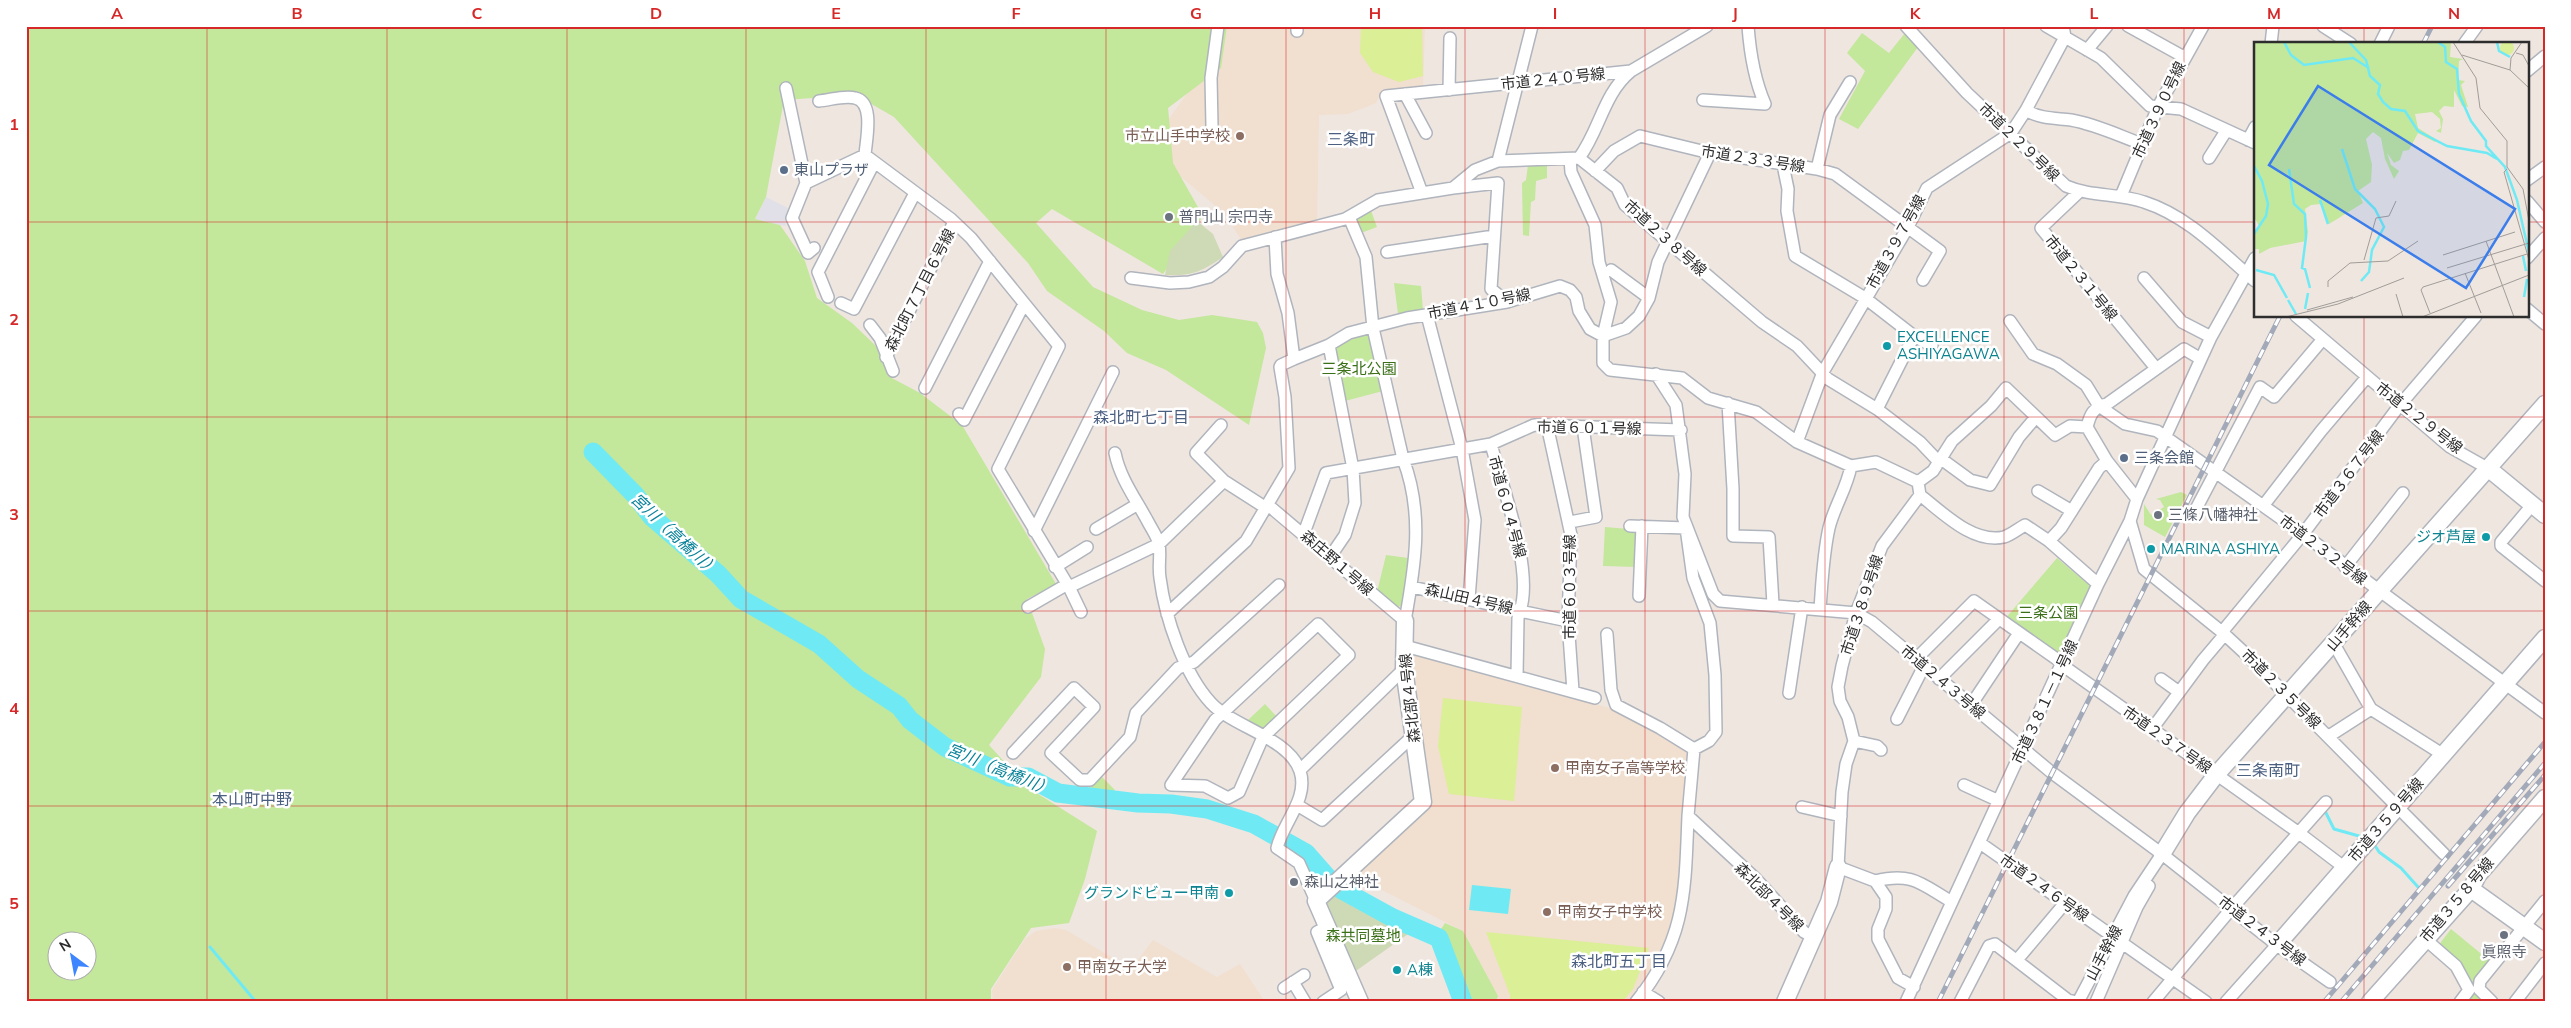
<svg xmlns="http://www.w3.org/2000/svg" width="2571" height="1028" viewBox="0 0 2571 1028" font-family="Mulish,'Noto Sans JP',sans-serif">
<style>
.industrial{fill:#e1e0e8}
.education{fill:#f1dfcf}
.green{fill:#c3e79b;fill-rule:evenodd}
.cemetery{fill:#cedab6}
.pitch{fill:#daef96}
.water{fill:#6feaf4}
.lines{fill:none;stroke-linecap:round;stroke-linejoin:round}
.stream{stroke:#6feaf4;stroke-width:3}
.river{stroke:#6feaf4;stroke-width:19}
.street-casing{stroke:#b0b5bd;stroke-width:14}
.secondary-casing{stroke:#b0b5bd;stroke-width:19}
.street{stroke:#fff;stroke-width:11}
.secondary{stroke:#fff;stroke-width:16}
.rail-casing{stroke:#a2a9b8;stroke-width:5}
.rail{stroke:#fff;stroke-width:3;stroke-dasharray:9;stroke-linecap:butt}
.grid{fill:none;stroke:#d62828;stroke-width:1;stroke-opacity:0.55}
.education-dot{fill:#8d6e63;stroke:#fff;stroke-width:2}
.service-dot{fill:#5c6f8a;stroke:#fff;stroke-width:2}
.worship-dot{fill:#6b7280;stroke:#fff;stroke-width:2}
.culture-dot{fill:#0f9aa8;stroke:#fff;stroke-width:2}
.labels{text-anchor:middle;stroke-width:5;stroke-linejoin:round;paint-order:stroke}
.street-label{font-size:15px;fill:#2d2d2d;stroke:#fff}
.education-label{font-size:15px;fill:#785e54;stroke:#fff;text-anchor:start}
.service-label{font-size:15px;fill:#4e5e75;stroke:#fff;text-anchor:start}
.worship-label{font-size:15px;fill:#5b616d;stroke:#fff;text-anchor:start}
.culture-label{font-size:15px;fill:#0d838f;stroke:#fff;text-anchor:start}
.park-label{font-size:15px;fill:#3b7018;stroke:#fff}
.neighbourhood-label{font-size:16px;fill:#4b5f81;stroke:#fff}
.water-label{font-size:16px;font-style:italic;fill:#088299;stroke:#fff}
.inset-river{fill:none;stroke:#6feaf4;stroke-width:2.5}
.inset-road{fill:none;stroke:#a19c98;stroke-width:1}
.view{fill:#3b7dea;fill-opacity:0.15;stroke:#3b7dea;stroke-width:2.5}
.inset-edge{fill:none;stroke:#2d2d2d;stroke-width:2.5}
.neatline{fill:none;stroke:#d62828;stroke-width:2}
.grid-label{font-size:16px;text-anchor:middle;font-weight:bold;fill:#d62828}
</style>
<rect width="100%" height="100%" fill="#efe6e0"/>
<path class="industrial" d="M766,197L790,209L785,220L786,226L755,220Z"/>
<path class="education" d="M1213,26H1425L1423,88L1381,92L1376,103L1348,114L1319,115L1317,221L1242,241L1224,213L1167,165L1166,123L1194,84Z
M1411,653L1613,709L1690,751L1676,915L1669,937L1638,989L1627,1002H1501L1463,931L1352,875L1428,807Z
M1055,928L1066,930L1131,969L1153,940L1217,977L1240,964L1265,1002H993L992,990L1025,939L1036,931Z"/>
<path class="green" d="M26,26H1227L1221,68L1168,108L1173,163L1203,216L1163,274L1052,209L1036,223L1093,287L1142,310L1179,320L1212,315L1257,322L1263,333L1266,348L1249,425L1166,370L1127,353L1104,331L1047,291L1028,263L894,117L856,95L784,100L766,197L755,219L780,225L805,261L817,298L852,323L876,346L888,376L920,393L962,425L1056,584L1027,599L1045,649L1041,677L989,745L1027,787L1097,831L1085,879L1069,923L1031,928L991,989V1002H26ZM58,940H88V970H58Z
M1862,33L1889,53L1905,33L1918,47L1858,129L1839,119L1865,71L1847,53Z
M1547,164V178L1536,181L1535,200L1531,202L1529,236L1523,235L1522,183L1526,180L1528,165Z
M1370,208L1377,227L1361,233L1355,217Z
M1394,283L1421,286L1423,310L1398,314Z
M1371,331L1383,391L1345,401L1334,347L1352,335Z
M2181,492L2187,495L2165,537L2144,525V504L2151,515L2164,507L2160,500L2156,499Z
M1605,527L1640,530L1637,567L1603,566Z
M1386,555L1408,558L1402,606L1395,607L1377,592Z
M2057,558L2089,585L2091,590L2060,658L2004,620Z
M1265,704L1278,718L1270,726L1259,729L1247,721Z
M1101,776L1115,790L1110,794L1091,792L1088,789Z
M1445,923L1463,931L1498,996L1496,1002H1459L1434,940Z
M2451,929L2490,961L2476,982L2487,1002H2464L2471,993L2438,946Z"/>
<path class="cemetery" d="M1197,221L1213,234L1223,257C1201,272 1192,276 1165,275L1170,251Z
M1334,892L1360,908L1411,932L1353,973L1325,908L1326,900Z"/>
<path class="pitch" d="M1361,26H1422L1423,76L1399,82L1373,72L1360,53Z
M1443,698L1522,707L1514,801L1449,794L1438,746Z
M1486,932L1649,948L1633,989L1622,1002H1510V995Z"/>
<path class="water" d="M1472,885L1511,889L1508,914L1469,910Z"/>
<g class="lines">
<path class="stream" d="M2324,809L2334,829L2359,836
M2374,844L2379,852L2401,868L2418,887
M210,947L256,1002"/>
<path class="river" d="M593,452L636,496L652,517L718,574L741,599L819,644L858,679L899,706L910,720L945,747L1010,777H1028L1058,793L1138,803L1171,804L1207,809L1254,824L1306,853L1328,878L1342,890L1393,918L1439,938L1463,1002"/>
<g class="street-casing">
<path id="street" d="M1297,26V31
M1906,26L1967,93L2066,186C2091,197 2118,193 2144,202C2188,216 2220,251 2255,281
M2046,26L2101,58L2150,106L2181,109L2255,143
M2128,26L2184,57
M2323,26L2351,44
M2271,44L2273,26
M2380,44L2389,26
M2464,44L2477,26
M2087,50L2107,26
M2527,71L2545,56
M786,88L806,183
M1449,90L1450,38
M1405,94L1426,133
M1703,100L1765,104C1754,79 1750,53 1748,26
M819,101C830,100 845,95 855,98C875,102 866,140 865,155
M2026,110C2040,119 2055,118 2071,120C2095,124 2120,136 2142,144
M1212,126L1211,78L1218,26
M2248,140L2255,127
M1579,158C1600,130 1603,94 1631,71
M2209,158L2226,131
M1570,159L1571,172L1595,225L1599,262L1611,302L1603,336V363L1610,370L1682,378L1708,398L1756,412L1797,442L1851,466L1876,462L1918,482
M1498,161L1532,26
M1783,165L1788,189L1787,211L1795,256L1865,298L1914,336L1932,346
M1817,169L1830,115L1850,82
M1595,171L1614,151L1640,136L1710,153L1817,169L1835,174L1940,251L1923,280
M2527,180L2545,167
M1453,188L1498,183L1491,289L1507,302
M2079,192L2041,228L2155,367
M1422,193L1386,96L1631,71L1707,26
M2121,196L2158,107L2203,26
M2527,201L2545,222
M814,248L808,253L792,218L806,183L865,155L951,219L971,238L1059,346L998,469L1069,587L1159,544L1224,481
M1387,252L1494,236
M2527,258L2545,238
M1611,270L1649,298
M1131,278L1170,283L1189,282L1209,277L1223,267L1242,246L1345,219L1378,200L1453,188L1475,170L1498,161L1579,158L1617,188L1625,205L1762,322L1797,346L1828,379L1877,409L1920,442L1939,462L1944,461L1970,480L1990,485L2019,437L2036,417
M2144,278L2182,322L2211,337
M828,297L818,272L874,163
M841,303L854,309L915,193
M2527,309L2545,324
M1427,315L1462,449L1475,520L1469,599
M2296,316L2450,447L2489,469
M2010,321L2033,354L2057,364L2086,385L2099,406L2125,424L2157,431L2303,534L2545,713
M870,325L880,338L893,371
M1329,345L1353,469L1355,503L1345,535L1330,557
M886,357L954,222
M1294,359L1329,345L1349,333L1407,318L1507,302L1560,286L1570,290L1576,297L1579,311L1590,329L1603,336L1626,328L1639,316L1649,298L1658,262L1710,153
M1656,374L1676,405L1685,474L1683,517L1713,594L1720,601L1856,613L1872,622L2051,772L2162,854L2277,945L2330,982
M925,388L990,261
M1728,403L1733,489V536L1769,537L1773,604
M1877,409L1914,336
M959,414L964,420L1024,304
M1221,425L1196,453L1224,481L1266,508
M1547,425L1571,535L1568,621L1573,691
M2087,427C2090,415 2093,407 2107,404L2184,349L2201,359
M1797,442L1823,372L1908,227L1927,188L2011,133L2026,110L2065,37L2063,26
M1491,444C1502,486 1534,570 1520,611L1568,621
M1115,453C1120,478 1135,498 1147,520C1151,528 1157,536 1159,544C1161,555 1158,567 1160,578C1165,617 1184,674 1211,703C1233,727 1289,738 1300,771C1309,799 1283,822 1277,848L1299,863L1316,901
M2038,491L2072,511
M1920,495C1943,513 1973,544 2004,537C2011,535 2018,529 2025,525L2049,541L2098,584
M2533,504L2501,542V546L2545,581
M1268,505L1405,621C1415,566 1424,513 1403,459L1373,328L1366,257L1349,217
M2263,506L2321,431L2367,377
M2196,509L2260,387L2274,397L2323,339
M2130,521L2144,569L2222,632L2250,658L2444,854
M1570,522L1596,517L1583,427
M1630,526L1686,528L1693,578L1710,623L1715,675L1716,732L1709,741L1694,749
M1096,529L1138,504
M1034,531L1113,372
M1304,533L1326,473L1491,444L1534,425L1681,430
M2049,541L2061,528L2099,468L2107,461
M1055,567L1087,547
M2345,567L2403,493
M1069,587L1081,612
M1412,587L1520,611L1518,618L1517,676
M1639,596L1642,526
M1028,607L1066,585
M1820,609C1822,582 1823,555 1829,528C1834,507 1847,488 1851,466
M1167,614L1246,541L1289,468L1285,397L1280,367L1281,365L1294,359L1288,313L1277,274L1275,237
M1318,624L1349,655L1263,737L1239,792L1228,798L1205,786L1171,785L1215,720Z
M2222,632L2303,534L2399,406L2476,316
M1607,634L1611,690L1616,705L1660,728L1694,749L1688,816L1756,879L1804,932L1815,938
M2334,644L2371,709L2442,754
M1405,646L1595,698
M1916,659L1974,601L2058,660L2062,665L2299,833L2345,868
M1939,679L1999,619
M2161,679L2179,692
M1789,693L1802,607
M1971,705L2019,633
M1897,719L1924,666
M2152,729L2203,660L2225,634
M2329,736L2371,709
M1854,741L1877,746L1881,750
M1013,753L1074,688L1094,707L1051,753L1080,780H1090L1130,737L1136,713L1178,668L1194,662L1279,585
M1300,770L1404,669
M1964,785L1999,801
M1297,805L1322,820L1413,736
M1802,807L1841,816
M1980,843L2206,1002
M1875,881C1913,872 1921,884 1952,902
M2425,939L2456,966L2469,990L2460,1002
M2017,960L2065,903
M1293,982L1305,1002
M1914,987L1898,978L1878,939V929L1886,909V897L1875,881L1838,867L1842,792L1846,764L1854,741L1848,717L1840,701L1838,687L1842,666L1856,613L1882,546L1920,495L1918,482L1933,471L1952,441L1991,406L2006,388L2055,435L2070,426L2087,427L2107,461L2137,499
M1284,988L1304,975
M1643,992L1659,1002
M1323,1002L1341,990L1317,932L1327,927
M1636,1002C1686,940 1685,892 1688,816
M1906,1002L2098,584L2130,521L2137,499L2211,337L2255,258
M1960,1002L1989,946L1995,944L2068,1000L2077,1002
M2078,1002L2134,896L2162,854
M2096,1002L2137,907L2149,886
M2153,1002L2232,908L2326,802
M2226,1002L2277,945
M2492,1002L2479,989L2480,981L2545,901
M2515,1002L2545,963"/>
</g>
<g class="secondary-casing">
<path id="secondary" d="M2489,469L2545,515
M2162,854L2187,813L2216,775L2545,404
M2471,889L2545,942
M2277,945L2545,638
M1360,1002L1316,901L1423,802L1404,669L1405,621
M1785,1002L1829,902L1838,867
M2370,1002L2471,889L2478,875L2545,798"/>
</g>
<use href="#street" class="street"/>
<use href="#secondary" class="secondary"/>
<g class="rail-casing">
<path id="rail" d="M2423,44L2432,26
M2448,886L2545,775
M1938,1002L2280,316
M2324,1002L2545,742
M2341,1002L2545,763"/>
</g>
<use href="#rail" class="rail"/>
</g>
<path class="grid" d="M207,26V1002M387,26V1002M567,26V1002M746,26V1002M926,26V1002M1106,26V1002M1286,26V1002M1465,26V1002M1645,26V1002M1825,26V1002M2004,26V1002M2184,26V1002M2364,26V44M26,222H2255M2527,222H2545M2364,316V1002M26,417H2545M26,611H2545M26,806H2545"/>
<g class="education-dot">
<circle cx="1240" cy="136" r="5"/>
<circle cx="1555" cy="768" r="5"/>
<circle cx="1547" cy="912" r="5"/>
<circle cx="1067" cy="967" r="5"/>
</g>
<g class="service-dot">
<circle cx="784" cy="170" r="5"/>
<circle cx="2124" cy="458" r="5"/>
</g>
<g class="worship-dot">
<circle cx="1169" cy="217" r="5"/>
<circle cx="2158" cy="515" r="5"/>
<circle cx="1294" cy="882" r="5"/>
<circle cx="2504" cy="935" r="5"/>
</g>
<g class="culture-dot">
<circle cx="1887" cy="346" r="5"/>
<circle cx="2486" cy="537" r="5"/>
<circle cx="2151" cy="549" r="5"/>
<circle cx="1229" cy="893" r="5"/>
<circle cx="1397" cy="970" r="5"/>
</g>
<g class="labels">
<g class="street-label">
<text transform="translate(1553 79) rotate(-6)" y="5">市道２４０号線</text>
<text transform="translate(2159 110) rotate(-65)" y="5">市道３９０号線</text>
<text transform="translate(2019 142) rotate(44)" y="5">市道２２９号線</text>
<text transform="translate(1753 159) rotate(9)" y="5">市道２３３号線</text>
<text transform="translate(1665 238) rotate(42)" y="5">市道２３８号線</text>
<text transform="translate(1896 242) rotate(-61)" y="5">市道３９７号線</text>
<text transform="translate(2081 278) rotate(51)" y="5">市道２３１号線</text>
<text transform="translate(920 290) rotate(-63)" y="5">森北町７丁目６号線</text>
<text transform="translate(1479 304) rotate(-11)" y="5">市道４１０号線</text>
<text transform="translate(2419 418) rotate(38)" y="5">市道２２９号線</text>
<text transform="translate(1589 428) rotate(1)" y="5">市道６０１号線</text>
<text transform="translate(2349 474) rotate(-53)" y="5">市道３６７号線</text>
<text transform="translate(1507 507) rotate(75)" y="5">市道６０４号線</text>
<text transform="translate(2323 550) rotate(37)" y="5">市道２３２号線</text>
<text transform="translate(1337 563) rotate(41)" y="5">森庄野１号線</text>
<text transform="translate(1570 587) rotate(-90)" y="5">市道６０３号線</text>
<text transform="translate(1469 599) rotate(13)" y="5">森山田４号線</text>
<text transform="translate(1862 605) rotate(-72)" y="5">市道３８９号線</text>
<text transform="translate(2349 626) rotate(-49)" y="5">山手幹線</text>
<text transform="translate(1943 682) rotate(40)" y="5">市道２４３号線</text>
<text transform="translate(2281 689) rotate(45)" y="5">市道２３５号線</text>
<text transform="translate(1410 698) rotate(-96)" y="5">森北部４号線</text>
<text transform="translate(2045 702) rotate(-65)" y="5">市道３８１－１号線</text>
<text transform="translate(2167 740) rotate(35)" y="5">市道２３７号線</text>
<text transform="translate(2386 820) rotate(-49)" y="5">市道３５９号線</text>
<text transform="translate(2044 888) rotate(35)" y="5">市道２４６号線</text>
<text transform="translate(1769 897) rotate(45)" y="5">森北部４号線</text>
<text transform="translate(2457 900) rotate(-50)" y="5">市道３５８号線</text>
<text transform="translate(2262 931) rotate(37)" y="5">市道２４３号線</text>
<text transform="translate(2104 953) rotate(-62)" y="5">山手幹線</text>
</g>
<g class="education-label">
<text x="1230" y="141" text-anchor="end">市立山手中学校</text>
<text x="1565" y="773">甲南女子高等学校</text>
<text x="1557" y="917">甲南女子中学校</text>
<text x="1077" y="972">甲南女子大学</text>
</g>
<g class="service-label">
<text x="794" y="175">東山プラザ</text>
<text x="2134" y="463">三条会館</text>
</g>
<g class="worship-label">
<text x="1179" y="222">普門山 宗円寺</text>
<text x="2168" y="520">三條八幡神社</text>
<text x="1304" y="887">森山之神社</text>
<text x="2504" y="957" text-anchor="middle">眞照寺</text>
</g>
<g class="culture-label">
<text x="1897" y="342">EXCELLENCE<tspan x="1897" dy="17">ASHIYAGAWA</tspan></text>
<text x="2476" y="542" text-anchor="end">ジオ芦屋</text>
<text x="2161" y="554">MARINA ASHIYA</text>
<text x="1219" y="898" text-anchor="end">グランドビュー甲南</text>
<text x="1407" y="975">A棟</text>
</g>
<g class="park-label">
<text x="1359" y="374">三条北公園</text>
<text x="2048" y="618">三条公園</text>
<text x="1363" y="941">森共同墓地</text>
</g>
<g class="neighbourhood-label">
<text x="1351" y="145">三条町</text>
<text x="1141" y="423">森北町七丁目</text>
<text x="2268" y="776">三条南町</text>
<text x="252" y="805">本山町中野</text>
<text x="1619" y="967">森北町五丁目</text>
</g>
<g class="water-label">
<text transform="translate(675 534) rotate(43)" y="6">宮川（高橋川）</text>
<text transform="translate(1000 769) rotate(22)" y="6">宮川（高橋川）</text>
</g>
</g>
<g transform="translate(2254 42)">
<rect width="275" height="275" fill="#efe6e0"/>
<path d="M0,0H197L196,15L209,17L205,19L204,38L211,39L207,43L214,65L208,64L200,48V65L190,64L185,69L189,77L187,91L182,89L187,86L186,77L178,70L161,72L164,86L183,98L181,100L164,91L155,108L149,109L146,118L140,121L133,111L137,123L145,129L140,137L131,117L127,96L119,90L112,97L118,123L117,140L104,149L109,161L75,182L67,162L57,163L51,167L54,190L52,199L16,206L5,212V207H0V191L5,184L0,175Z" fill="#c3e79b"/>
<path d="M246 6a7 7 0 1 1 14 0a7 7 0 1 1-14 0Z" fill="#daef96"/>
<path class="inset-river" d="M30,0L37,13L50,23L99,16L115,26M95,0L112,18L116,34L126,43L124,52L129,60L137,67L151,69L164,89L193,104L233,111L243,117M184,0L191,5L192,20L203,27L205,52L217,79L232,99V104L251,125L263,158L275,211M243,0L245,9L256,15M88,107L101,147L121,167L130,185L118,208L115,230L107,239M0,124L8,139L14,162L12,174L0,192M35,127L40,162L51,172L52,195L48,226L51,227L56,246M66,158L74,182M269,214L272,229M2,228L20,233L33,256M270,255L273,237M34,258L42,272M51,267L54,251"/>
<path class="inset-road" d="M199,0L222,36L226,66L253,99V125L269,147L275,179M262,11L269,13L275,24M208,13L256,28L257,16L268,0M256,28L275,46M253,127L250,130L275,218M232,199L260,275M189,213L261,190M110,218L122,176L135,174L142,159M193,226L275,201M211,231L227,271M74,245V239L96,221L134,219L164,199M142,252L149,275M53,268L99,255M176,271L167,248L169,245L273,212M32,275L84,262L150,236M168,275L275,233"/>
<path class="view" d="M64,44L261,167L212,246L15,123Z"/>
<rect width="275" height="275" class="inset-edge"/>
</g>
<rect width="2571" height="1028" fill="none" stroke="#ffffff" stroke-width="55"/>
<g transform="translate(72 956) rotate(328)"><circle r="24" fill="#ffffff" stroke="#ababab"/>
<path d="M0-4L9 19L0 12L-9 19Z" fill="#3d86ff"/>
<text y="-8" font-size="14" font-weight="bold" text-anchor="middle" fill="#2d2d2d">N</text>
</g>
<rect x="28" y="28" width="2516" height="972" class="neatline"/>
<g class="grid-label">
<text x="117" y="19">A</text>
<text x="297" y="19">B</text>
<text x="477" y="19">C</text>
<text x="656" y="19">D</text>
<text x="836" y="19">E</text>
<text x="1016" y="19">F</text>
<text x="1196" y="19">G</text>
<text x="1375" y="19">H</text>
<text x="1555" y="19">I</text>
<text x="1735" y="19">J</text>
<text x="1915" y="19">K</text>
<text x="2094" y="19">L</text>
<text x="2274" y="19">M</text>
<text x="2454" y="19">N</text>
<text x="14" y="130">1</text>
<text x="14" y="325">2</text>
<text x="14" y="520">3</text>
<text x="14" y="714">4</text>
<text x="14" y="909">5</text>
</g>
</svg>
